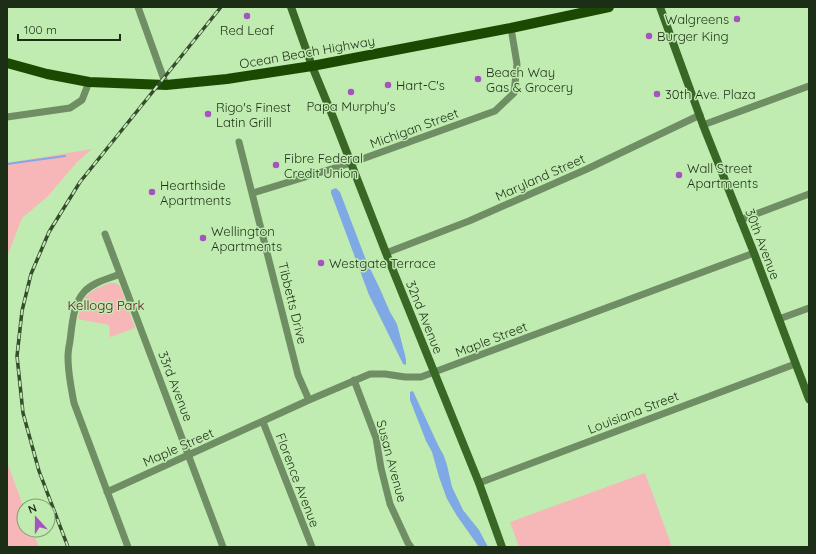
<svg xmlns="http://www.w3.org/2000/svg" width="816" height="554" viewBox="0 0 816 554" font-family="Quicksand,sans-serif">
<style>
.green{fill:#f7b6b8}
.water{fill:#7fa9e5}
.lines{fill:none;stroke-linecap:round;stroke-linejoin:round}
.stream{stroke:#7fa9e5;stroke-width:2}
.street{stroke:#6f8e64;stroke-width:7}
.secondary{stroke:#396726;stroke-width:8}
.primary{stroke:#1c4902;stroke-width:10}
.rail-casing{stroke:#374c2f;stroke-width:3.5}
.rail{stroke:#c0ecb1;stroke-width:2;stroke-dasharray:6;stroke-linecap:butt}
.poi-dot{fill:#a652c0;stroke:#c0ecb1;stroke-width:1.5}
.labels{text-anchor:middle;stroke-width:3;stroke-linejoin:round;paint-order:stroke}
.poi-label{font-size:13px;fill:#1d2e17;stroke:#c0ecb1;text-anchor:start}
.street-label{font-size:13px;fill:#1d2e17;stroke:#c0ecb1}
.park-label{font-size:13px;fill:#550d19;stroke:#c0ecb1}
</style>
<rect width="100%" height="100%" fill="#c0ecb1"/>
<path class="green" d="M92,149L77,162L48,196L22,218L7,257V163Z
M110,283H116L120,286L135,328L110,337L109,325L78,319C83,295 87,292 110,283Z
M7,462L24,508V530H32L39,547H7Z
M645,473L672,547H519L510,522Z"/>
<path class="water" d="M336,188L340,192L366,260L380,289L390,312L397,324L406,359V365L403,364L380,317L369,295L331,193V190Z
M413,391L438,445L444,456L447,465L452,487L463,510L479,530L488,547H479L457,516L447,499L439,477L432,452L426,441L410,400V392Z"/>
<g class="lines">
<path class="stream" d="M7,164L65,156"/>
<path class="street" d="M138,7L166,85
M7,117L70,108L82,100L89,82
M703,125L809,86
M239,142L298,375L309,400
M253,193L351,163L495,111L514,93L517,64L511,28
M740,220L809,194
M105,234L223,547
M386,253L469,221L587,169L700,115
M120,274C108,279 93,282 84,292C73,304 72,326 70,341C69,346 68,352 68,357C68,372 71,388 74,403L128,547
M779,319L809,308
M354,380L376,438L381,468L390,504L408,543L411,547
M263,422L312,547
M479,483L795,364
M107,492L309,400L370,374H385L405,377H421L754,253"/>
<path class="secondary" d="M291,7L312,66L333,117L386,253L479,483L502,547
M660,7L703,125L754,253L809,399"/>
<path class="primary" d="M7,63L47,74L89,82L166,85L227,79L312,66L511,28L609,7"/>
<g class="rail-casing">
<path id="rail" d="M68,547L39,471L23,413L17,356L22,311L31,274L49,232L80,182L221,7"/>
</g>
<use href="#rail" class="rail"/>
</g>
<g class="poi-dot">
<circle cx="247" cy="16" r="4"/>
<circle cx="737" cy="19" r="4"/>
<circle cx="649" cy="36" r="4"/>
<circle cx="478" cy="79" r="4"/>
<circle cx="388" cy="85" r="4"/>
<circle cx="351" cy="92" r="4"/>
<circle cx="657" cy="94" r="4"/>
<circle cx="208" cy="114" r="4"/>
<circle cx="276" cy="165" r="4"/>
<circle cx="679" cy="175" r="4"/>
<circle cx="152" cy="192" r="4"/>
<circle cx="203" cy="238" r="4"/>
<circle cx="321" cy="263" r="4"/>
</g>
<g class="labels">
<g class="poi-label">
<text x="729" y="24" text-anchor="end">Walgreens</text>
<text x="247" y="35" text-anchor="middle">Red Leaf</text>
<text x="657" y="41">Burger King</text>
<text x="486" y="77">Beach Way<tspan x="486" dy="15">Gas &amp; Grocery</tspan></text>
<text x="396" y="90">Hart-C's</text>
<text x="665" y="99">30th Ave. Plaza</text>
<text x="351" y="111" text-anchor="middle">Papa Murphy's</text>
<text x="216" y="112">Rigo's Finest<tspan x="216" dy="15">Latin Grill</tspan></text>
<text x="284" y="163">Fibre Federal<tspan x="284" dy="15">Credit Union</tspan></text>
<text x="687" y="173">Wall Street<tspan x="687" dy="15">Apartments</tspan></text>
<text x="160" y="190">Hearthside<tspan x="160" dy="15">Apartments</tspan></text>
<text x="211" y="236">Wellington<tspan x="211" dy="15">Apartments</tspan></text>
<text x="329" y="268">Westgate Terrace</text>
</g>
<g class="street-label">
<text transform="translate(307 52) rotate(-10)" y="5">Ocean Beach Highway</text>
<text transform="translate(414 128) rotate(-20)" y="5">Michigan Street</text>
<text transform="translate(540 177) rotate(-24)" y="5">Maryland Street</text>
<text transform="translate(763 244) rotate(69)" y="5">30th Avenue</text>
<text transform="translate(293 303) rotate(76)" y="5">Tibbetts Drive</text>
<text transform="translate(425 317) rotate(68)" y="5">32nd Avenue</text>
<text transform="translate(491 339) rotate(-21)" y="5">Maple Street</text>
<text transform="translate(176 386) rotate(69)" y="5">33rd Avenue</text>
<text transform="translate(633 412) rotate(-21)" y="5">Louisiana Street</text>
<text transform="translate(178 447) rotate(-24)" y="5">Maple Street</text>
<text transform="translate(392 461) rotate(75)" y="5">Susan Avenue</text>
<text transform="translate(298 480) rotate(69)" y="5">Florence Avenue</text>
</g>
<g class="park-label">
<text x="106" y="310">Kellogg Park</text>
</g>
</g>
<rect width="816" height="554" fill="none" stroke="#1d2e17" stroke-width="16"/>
<g transform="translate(36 518) rotate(339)"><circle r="19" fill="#c0ecb1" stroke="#7fa073"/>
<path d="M0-3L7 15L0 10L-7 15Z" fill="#a652c0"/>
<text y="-6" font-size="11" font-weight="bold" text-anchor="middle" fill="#1d2e17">N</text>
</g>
<path d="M18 34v6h102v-6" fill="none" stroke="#1d2e17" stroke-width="2"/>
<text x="24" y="34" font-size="12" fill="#1d2e17" stroke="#c0ecb1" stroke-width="3" paint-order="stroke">100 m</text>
</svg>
